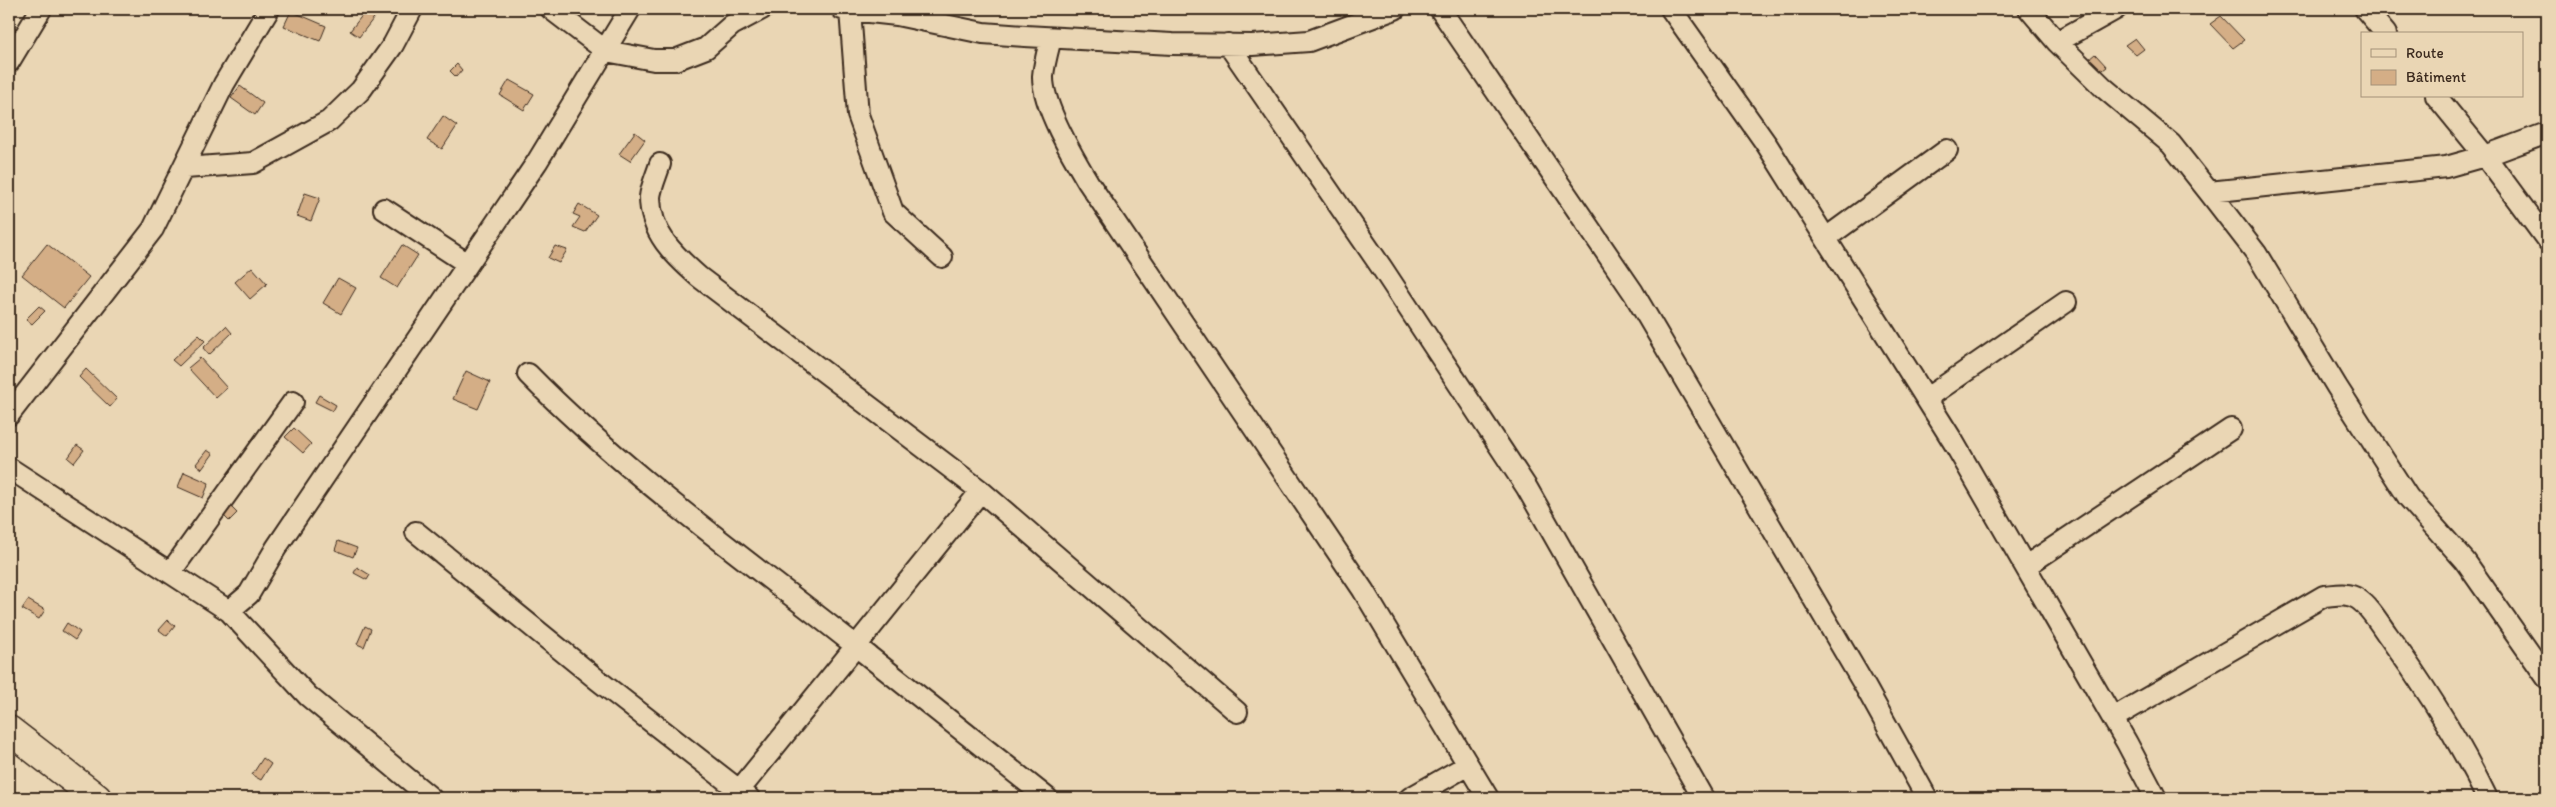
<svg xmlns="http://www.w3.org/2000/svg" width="2556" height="807" viewBox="0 0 2556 807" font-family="Itim,sans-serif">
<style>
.building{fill:#d4ae86;stroke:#3b2a1e}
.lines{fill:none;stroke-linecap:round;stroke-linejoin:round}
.minor-casing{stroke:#3b2a1e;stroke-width:24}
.secondary-casing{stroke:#3b2a1e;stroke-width:31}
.minor{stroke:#ead6b4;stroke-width:20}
.secondary{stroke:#ead6b4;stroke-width:28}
</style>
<rect width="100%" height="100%" fill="#ead6b4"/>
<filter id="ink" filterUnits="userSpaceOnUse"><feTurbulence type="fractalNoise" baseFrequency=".02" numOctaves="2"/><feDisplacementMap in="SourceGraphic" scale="10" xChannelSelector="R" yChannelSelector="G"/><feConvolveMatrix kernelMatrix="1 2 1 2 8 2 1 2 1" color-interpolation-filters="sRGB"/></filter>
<g filter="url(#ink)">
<path class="building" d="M367,9L377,14L359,37L350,31Z
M291,11L326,26L320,41L284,26Z
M2221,16L2244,40L2233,48L2210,24Z
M2135,38L2144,49L2136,55L2125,45Z
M2095,54L2107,67L2096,75L2083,64Z
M457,64L462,70L456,77L450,71Z
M509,80L534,94L524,110L500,95Z
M240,86L263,103L255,115L231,98Z
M443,116L457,126L442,149L427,140Z
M635,132L645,140L630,161L619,154Z
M305,193L320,198L311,221L297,216Z
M579,204L597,215L585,232L573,227L580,217L573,214Z
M47,244L89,277L64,308L22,275Z
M402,245L418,255L397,288L381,278Z
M555,246L567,250L559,263L548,258Z
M252,267L267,284L250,299L235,282Z
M338,278L356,288L341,314L323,303Z
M39,306L45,311L32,324L26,319Z
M226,326L232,333L209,355L203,348Z
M199,335L205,341L179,366L172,360Z
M200,358L227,388L216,398L188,368Z
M86,369L117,399L110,407L79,377Z
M466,371L490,382L478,409L453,399Z
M319,395L336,405L333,411L315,402Z
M294,428L311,444L303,453L285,437Z
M77,445L84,450L74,463L68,458Z
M207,450L213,454L202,469L196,464Z
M184,472L209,483L203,498L178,487Z
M231,507L237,513L229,521L223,515Z
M338,541L357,548L353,557L335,550Z
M357,567L370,575L367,580L354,573Z
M28,600L45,610L39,619L22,609Z
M168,620L175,626L167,636L159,630Z
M67,623L80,632L75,640L62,631Z
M365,626L371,629L364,647L357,644Z
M263,758L271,764L261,780L252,775Z"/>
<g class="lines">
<g class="minor-casing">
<path id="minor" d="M551,9L606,51L654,60H675L706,48L732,25L762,9
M842,9L897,15L983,33L1025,36L1172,44L1252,45L1309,41L1395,9
M1440,9L1633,292L1866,688L1927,798
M1671,9L1767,145L1954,443L2127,743L2156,798
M2029,9L2057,42L2104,88L2171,144L2209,192L2256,253L2337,387L2408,497L2465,561L2547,678
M2365,9L2386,34
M850,10L858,115L893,212L942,257
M1051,38C1048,50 1044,64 1043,76C1042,105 1073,157 1088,182L1363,590L1488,798
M2057,42L2116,9
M1228,44L1382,268L1527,488L1703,798
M9,62L41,9
M2436,96L2485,156L2547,240
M660,164C657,174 651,187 650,197C650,233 674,255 699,277L981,491L1237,712
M185,168L253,163L329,121L361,90L393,45L412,9
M2209,192L2446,167L2485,156L2547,133
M384,209L468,264
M1826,238L1947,150
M528,374C627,475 745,558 856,646L733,798
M1927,398L2066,302
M9,415L153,229L224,84L269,9
M9,468L229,611L308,696L431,798
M981,491L856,646L1047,798
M416,532L599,681L749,798
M2026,566L2231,429
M170,573L293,402
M229,611L249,594L276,548L537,162L630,9
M2113,718L2324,596C2337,595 2347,592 2358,599C2370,607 2379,623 2387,634C2425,686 2459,740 2487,798
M1410,798L1468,765"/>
</g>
<g class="secondary-casing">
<path id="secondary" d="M9,730L97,798"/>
</g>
<use href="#minor" class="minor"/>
<use href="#secondary" class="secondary"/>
</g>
</g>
<rect width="2556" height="807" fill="none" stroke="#ead6b4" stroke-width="30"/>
<rect x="15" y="15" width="2526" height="777" fill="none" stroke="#3b2a1e" stroke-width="2" filter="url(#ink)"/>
<rect x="2361" y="32" width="162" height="65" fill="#ead6b4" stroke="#a49178"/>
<rect x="2371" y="49" width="25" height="8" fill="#ead6b4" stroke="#a49178"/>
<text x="2406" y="58" font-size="15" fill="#3b2a1e">Route</text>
<rect x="2371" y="70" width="25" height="15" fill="#d4ae86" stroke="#a49178"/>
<text x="2406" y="82" font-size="15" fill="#3b2a1e">Bâtiment</text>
</svg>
